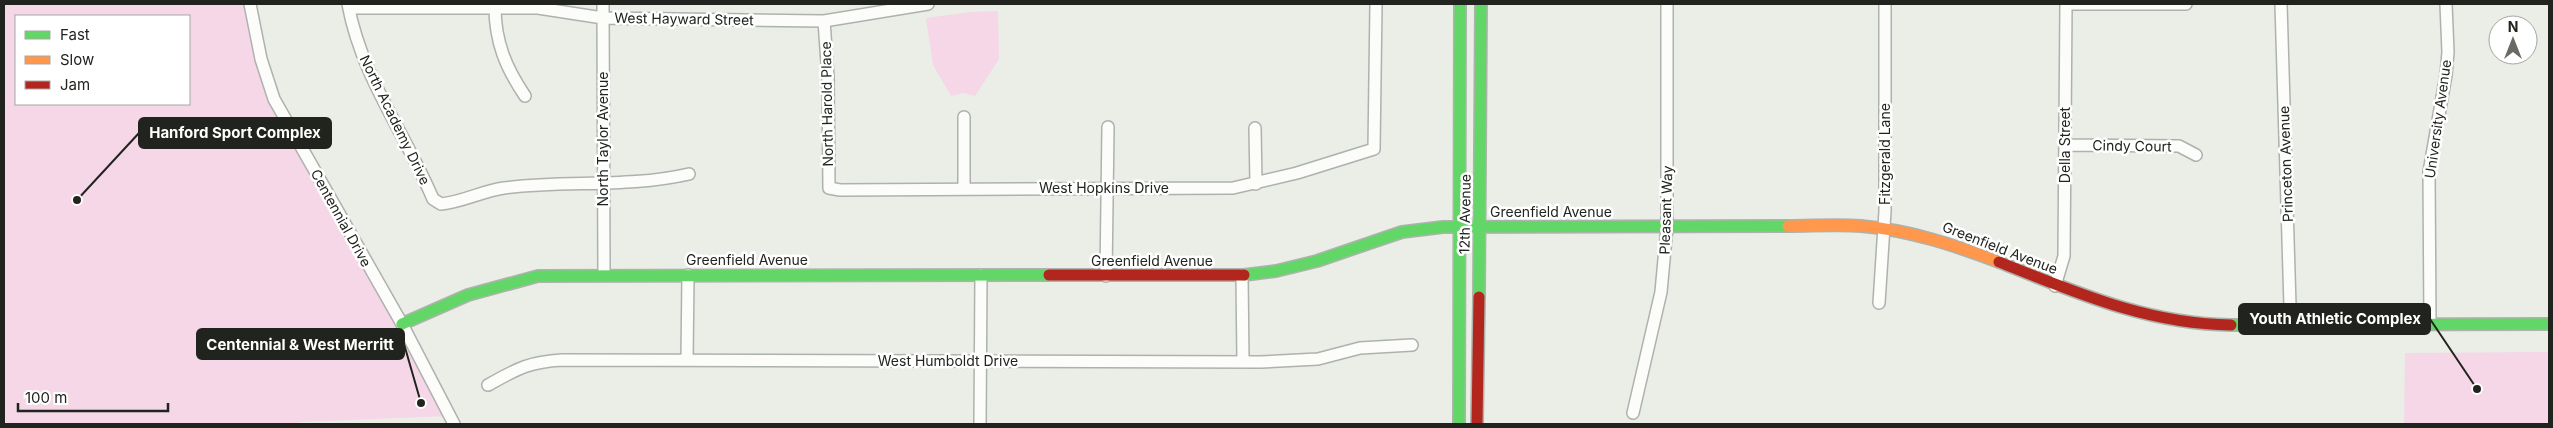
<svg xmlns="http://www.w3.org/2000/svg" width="2553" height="428" viewBox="0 0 2553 428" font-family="Inter,sans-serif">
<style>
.green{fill:#f5d7e7;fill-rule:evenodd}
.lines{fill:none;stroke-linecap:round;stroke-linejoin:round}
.street-casing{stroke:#aeb2ac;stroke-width:14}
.fast-casing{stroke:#aeb2ac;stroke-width:14}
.slow-casing{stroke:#aeb2ac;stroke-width:14}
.jam-casing{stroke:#aeb2ac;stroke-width:14}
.street{stroke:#fcfcfb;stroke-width:11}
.fast{stroke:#63d668;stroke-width:11}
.slow{stroke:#ff974d;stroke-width:11}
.jam{stroke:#b3261e;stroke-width:11}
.labels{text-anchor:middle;stroke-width:5;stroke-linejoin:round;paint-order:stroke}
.street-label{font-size:14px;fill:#21241e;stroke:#fff}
.leader{fill:none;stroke:#21241e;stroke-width:2}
.callout-dot{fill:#21241e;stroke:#fff;stroke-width:2}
.callout{fill:#21241e;stroke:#21241e;stroke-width:2}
.callout-label{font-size:15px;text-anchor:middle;font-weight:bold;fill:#fff}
</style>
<rect width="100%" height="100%" fill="#eaeee6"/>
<path class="green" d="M4,4H250L274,99L449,416L299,422V424H4ZM16,16H189V104H16Z
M998,11L999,59L975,96L963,93L951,96L933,65L926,18L970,12Z
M2549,352V424H2404L2405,353Z"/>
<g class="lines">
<g class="street-casing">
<path id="street" d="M250,4L261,59L274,99L402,324L454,424
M348,4C361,76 405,133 433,199L441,204C463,202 482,191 504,188C566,180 628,188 689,174
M603,4L604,275
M2066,4H2186
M2281,4L2290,306L2287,324
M495,7C495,42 506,68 525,96
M349,8H538L603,18L824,21L928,4
M824,21L828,77L829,188L840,190L1233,188L1297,173L1374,149L1376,4
M1255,128L1256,184
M2066,145L2179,146L2196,155
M964,188V117
M1242,275L1243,361
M1106,276L1108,127
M2055,286L2064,256L2066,4
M1879,303L1885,211V4
M2430,324L2429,172L2446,75L2448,52L2446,4
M687,360L688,275
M488,385C517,369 528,362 562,360L1261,362L1318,359L1360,348L1412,345
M1633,413L1661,292L1667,227V4
M980,424L981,275"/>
</g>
<g class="fast-casing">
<path id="fast" d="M1244,275L1276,271L1317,261L1402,232L1443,227L1788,226
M1479,297L1481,4
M402,324L468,295L538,276L1049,275
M2231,325L2549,324
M1459,424L1460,4"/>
</g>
<g class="slow-casing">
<path id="slow" d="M1788,226C1812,226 1837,224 1861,226C1909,230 1954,245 1999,262"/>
</g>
<g class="jam-casing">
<path id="jam" d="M1999,262C2075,292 2147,324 2231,325
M1049,275H1244
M1477,424L1479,297"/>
</g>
<use href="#street" class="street"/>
<use href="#fast" class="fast"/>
<use href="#slow" class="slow"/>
<use href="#jam" class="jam"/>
</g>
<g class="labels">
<g class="street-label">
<text transform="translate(684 19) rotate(1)" y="5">West Hayward Street</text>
<text transform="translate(827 104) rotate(-91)" y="5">North Harold Place</text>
<text transform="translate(2438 119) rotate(-82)" y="5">University Avenue</text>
<text transform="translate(395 120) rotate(64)" y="5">North Academy Drive</text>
<text transform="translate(603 139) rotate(-90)" y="5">North Taylor Avenue</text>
<text transform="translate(2065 145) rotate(-90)" y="5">Della Street</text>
<text transform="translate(2132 146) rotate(1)" y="5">Cindy Court</text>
<text transform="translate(1885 154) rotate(-90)" y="5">Fitzgerald Lane</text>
<text transform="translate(2286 164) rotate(-92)" y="5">Princeton Avenue</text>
<text x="1104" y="193">West Hopkins Drive</text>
<text transform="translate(1666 210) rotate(-88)" y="5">Pleasant Way</text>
<text x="1551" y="217">Greenfield Avenue</text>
<text transform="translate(1465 214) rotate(-89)" y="5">12th Avenue</text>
<text transform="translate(341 218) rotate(61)" y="5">Centennial Drive</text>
<text transform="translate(2000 248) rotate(21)" y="5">Greenfield Avenue</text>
<text x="747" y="265">Greenfield Avenue</text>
<text x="1152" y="266">Greenfield Avenue</text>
<text x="948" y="366">West Humboldt Drive</text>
</g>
</g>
<path class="leader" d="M77 200L139 133M2477 389L2430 319M421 403L404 344"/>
<g class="callout-dot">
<circle cx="77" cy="200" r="5"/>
<circle cx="2477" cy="389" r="5"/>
<circle cx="421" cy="403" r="5"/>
</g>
<g class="callout">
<rect x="139" y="118" width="192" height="30" rx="5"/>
<rect x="2239" y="304" width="191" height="30" rx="5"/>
<rect x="197" y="329" width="207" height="30" rx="5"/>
</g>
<g class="callout-label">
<text x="235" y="138">Hanford Sport Complex</text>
<text x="2335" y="324">Youth Athletic Complex</text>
<text x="300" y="350">Centennial &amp; West Merritt</text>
</g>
<rect width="2553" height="428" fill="none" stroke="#21241e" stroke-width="10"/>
<rect x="15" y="15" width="175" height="90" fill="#ffffff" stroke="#a6a7a5"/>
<rect x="25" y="31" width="25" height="8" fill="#63d668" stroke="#a6a7a5"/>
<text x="60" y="40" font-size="15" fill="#21241e">Fast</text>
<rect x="25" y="56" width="25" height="8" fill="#ff974d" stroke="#a6a7a5"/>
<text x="60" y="65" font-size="15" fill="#21241e">Slow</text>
<rect x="25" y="81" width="25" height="8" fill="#b3261e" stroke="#a6a7a5"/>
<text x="60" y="90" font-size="15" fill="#21241e">Jam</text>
<g transform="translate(2513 40)"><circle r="24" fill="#ffffff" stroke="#a6a7a5"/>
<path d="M0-4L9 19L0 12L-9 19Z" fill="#676b64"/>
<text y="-8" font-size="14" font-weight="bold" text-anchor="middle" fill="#21241e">N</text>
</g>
<path d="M18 403v8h150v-8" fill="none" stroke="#21241e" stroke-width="2.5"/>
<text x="25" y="403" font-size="15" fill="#21241e" stroke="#ffffff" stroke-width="4" paint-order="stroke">100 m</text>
</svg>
